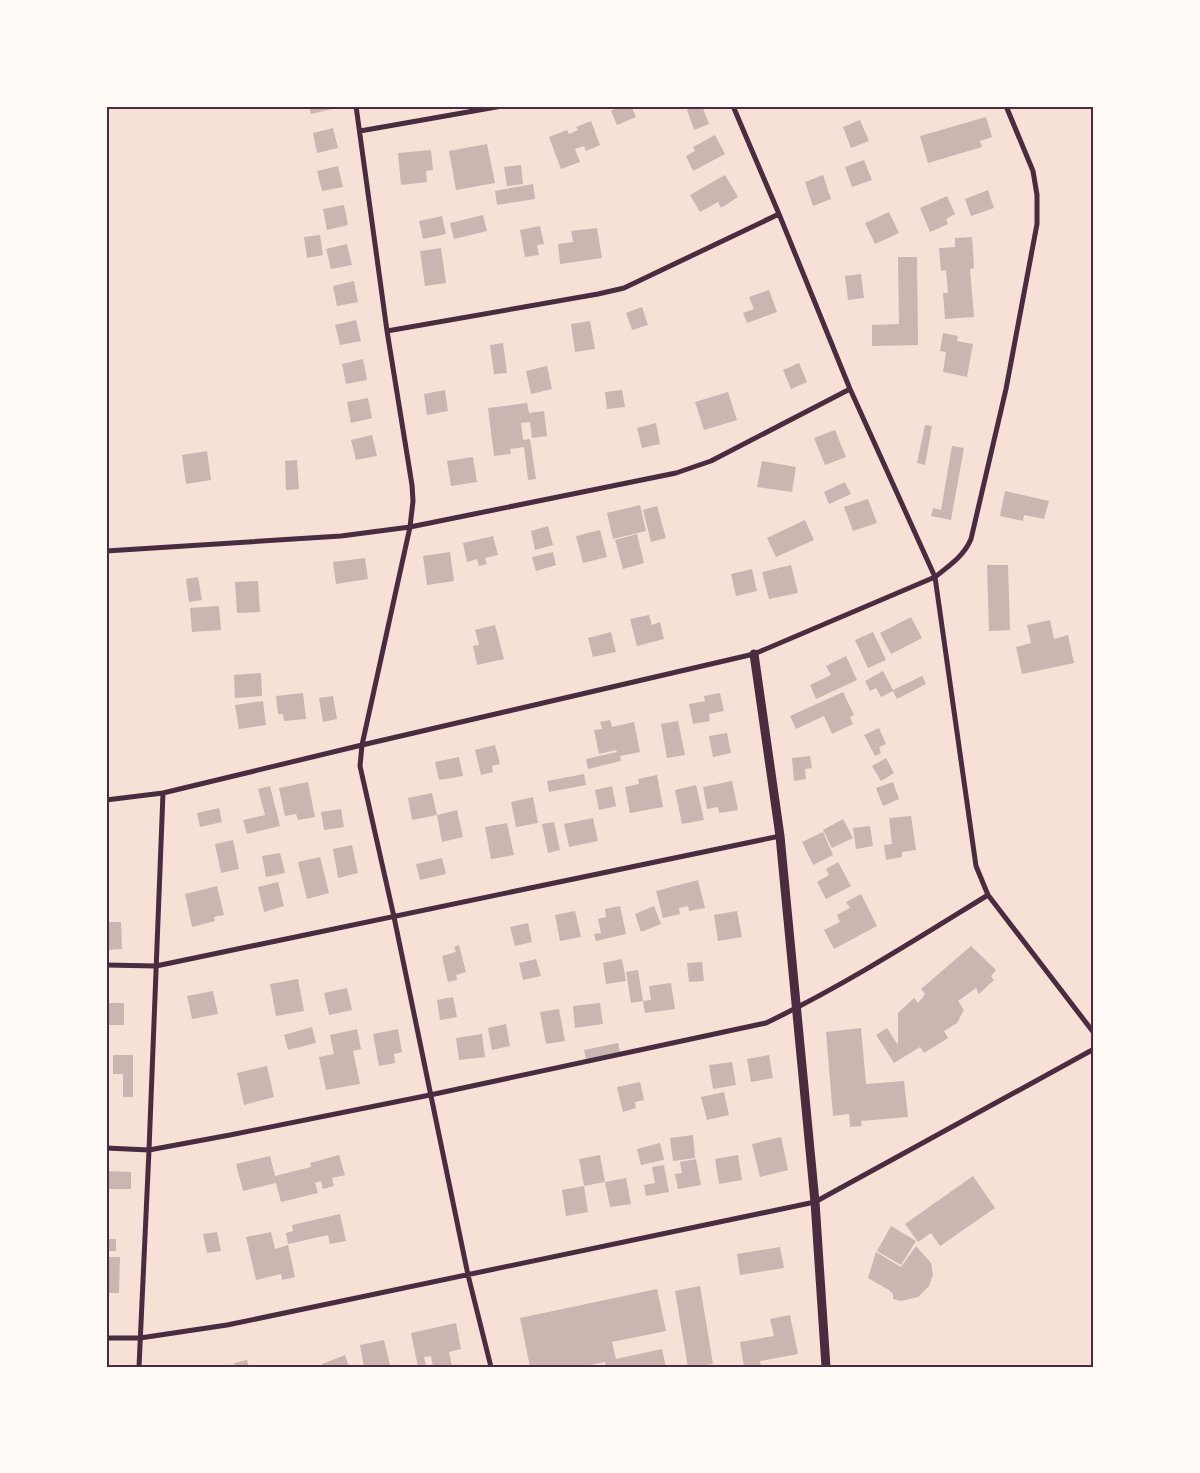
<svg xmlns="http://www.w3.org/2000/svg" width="1200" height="1473" viewBox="0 0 1200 1473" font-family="'Sofia Sans Condensed',sans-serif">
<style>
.building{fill:#ccb4b1}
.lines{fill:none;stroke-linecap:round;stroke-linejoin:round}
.minor{stroke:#4a2c40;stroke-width:5}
.tertiary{stroke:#4a2c40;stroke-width:9}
.neatline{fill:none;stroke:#4a2c40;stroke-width:2}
</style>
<rect width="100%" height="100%" fill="#f7e1d7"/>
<path class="building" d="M309,106H331L332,109L311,114Z
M620,106H631L636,117L617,125L611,111Z
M698,106H702L709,124L694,130L687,110Z
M986,117L992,137L980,141L982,147L928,163L920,136Z
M860,120L869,141L851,148L843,127Z
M591,121L600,145L586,151L584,146L575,149L580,162L561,169L549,137L567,130L569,134L578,130L576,127Z
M333,128L338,148L317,153L313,133Z
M715,135L725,154L693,171L686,156L695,151L693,147Z
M487,144L495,183L456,190L449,151Z
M431,150L433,170L426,171L427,182L401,185L398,153Z
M864,160L872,180L852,187L845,167Z
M521,165L523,184L507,186L504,167Z
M338,166L343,187L322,191L317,171Z
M725,175L738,197L721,208L718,202L700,212L690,195Z
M823,175L831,199L813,206L805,182Z
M533,184L535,199L497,205L495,191Z
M988,190L994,208L971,216L965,199Z
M947,196L955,214L946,219L948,224L930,232L920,208Z
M344,205L348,225L327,230L323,209Z
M889,212L899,233L875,244L865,223Z
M483,215L487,231L454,239L450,223Z
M442,216L446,234L423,239L419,221Z
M540,226L544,244L537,245L539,255L525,257L520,230Z
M597,228L602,258L560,264L558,244L573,242L571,231Z
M320,235L323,255L307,258L304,237Z
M972,237L974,268L970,269L974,317L945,319L943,293H948L946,270L941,271L939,248L955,247V238Z
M347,244L352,265L331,269L326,249Z
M441,248L446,283L425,286L420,251Z
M898,257H917L918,345L872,346V325L899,324Z
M861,274L864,298L848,300L845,276Z
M354,281L358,302L337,306L333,286Z
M769,290L777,312L747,323L743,313L754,309L749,297Z
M642,307L648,325L632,330L626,313Z
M356,320L361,341L340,345L335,325Z
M590,321L595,349L575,352L571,324Z
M943,333L958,336L957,341L973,344L967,377L943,372L946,352L940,351Z
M503,343L507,373L494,374L490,345Z
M363,359L367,380L346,384L342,364Z
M799,363L807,382L791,389L783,370Z
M547,366L552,389L531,394L526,371Z
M445,390L448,411L427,415L424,394Z
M622,390L625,407L607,409L605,392Z
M728,392L737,420L704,430L695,402Z
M368,398L372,418L351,423L347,402Z
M527,403L529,413L544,411L547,436L532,438L530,422L521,423L523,440L530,439L536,479L528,480L524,447L510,449L511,454L494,456L488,408Z
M656,423L660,444L642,448L637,428Z
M925,425L932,426L925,465L917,463Z
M835,430L846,457L825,465L814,438Z
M372,435L377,456L356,460L351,440Z
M952,446L964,448L951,520L931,516L933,508L941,510Z
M207,451L211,480L186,484L182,455Z
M473,457L477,482L451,486L447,461Z
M297,460L299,489L286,490L285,461Z
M762,461L796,467L792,492L757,487Z
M845,482L851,494L829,504L824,492Z
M1005,491L1049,501L1044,519L1024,515L1023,521L1000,516Z
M868,499L877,523L853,531L844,507Z
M640,505L646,531L613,539L607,513Z
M657,506L666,538L651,542L643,510Z
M805,520L814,540L776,557L767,538Z
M548,526L553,545L535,550L531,531Z
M600,530L607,557L583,563L576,536Z
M637,534L644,563L623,569L615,540Z
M493,536L498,555L485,558L487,564L479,566L477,559L467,562L463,543Z
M450,552L454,581L427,585L423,556Z
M553,552L556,565L536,571L532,557Z
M365,558L368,579L336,584L333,562Z
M791,565L798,593L769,599L762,572Z
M987,565H1008L1010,630L989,631Z
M752,569L757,591L736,596L731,574Z
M198,577L202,600L189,602L186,579Z
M258,581L260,612L237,613L235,582Z
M219,606L221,630L192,632L190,608Z
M649,615L652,625L660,622L664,639L637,646L630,619Z
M911,617L922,638L891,654L880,633Z
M1050,620L1054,639L1068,635L1074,663L1022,674L1016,647L1031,643L1027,625Z
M495,625L504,659L477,665L473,646L479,645L475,630Z
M611,632L616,652L593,657L588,638Z
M873,632L886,660L868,668L855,640Z
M846,656L857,680L816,699L810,685L831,675L826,666Z
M883,671L893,690L922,676L926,684L897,699L893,691L881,697L876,688L870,691L865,681Z
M261,673L262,696L235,698L234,675Z
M843,692L854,715L850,717L853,724L832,734L824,716L796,729L790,716Z
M303,693L306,719L284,721L283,714H278L276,696Z
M720,693L724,711L709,714L710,721L693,724L689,704L705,701L704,696Z
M333,696L337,719L323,722L319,698Z
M263,701L266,725L239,729L235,705Z
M610,720L612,727L634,722L640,752L620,756L621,761L588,769L586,759L617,752L616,750L599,754L594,730L602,729L600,722Z
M678,721L685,755L667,758L661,724Z
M879,728L886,744L879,747L881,753L875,756L864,735Z
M727,733L731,753L713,757L709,736Z
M495,745L500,764L492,766L493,772L481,775L475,750Z
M810,756L812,768L805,769L806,779L794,781L792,758Z
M459,757L463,776L439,780L435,762Z
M886,758L894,773L881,781L872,766Z
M584,774L586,785L549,792L547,781Z
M657,775L663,807L630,813L625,787L639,784L638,779Z
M732,781L738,810L719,813L718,807L707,809L703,787Z
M308,782L315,817L298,820L296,814L285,816L279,788Z
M893,782L899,799L883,806L876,788Z
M696,785L704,820L682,824L675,790Z
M270,786L280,826L247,834L243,820L265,815L258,789Z
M612,786L616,806L599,810L595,790Z
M432,793L437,815L412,820L408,798Z
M533,797L538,823L516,827L511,802Z
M219,808L222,822L200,827L197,813Z
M341,809L344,827L324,830L321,812Z
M457,810L463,837L442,842L437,815Z
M911,816L916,850L902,852V857L886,860L884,845L892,844L889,818Z
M593,818L598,841L569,847L564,824Z
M843,819L853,838L832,848L823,830Z
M554,822L560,850L548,853L542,824Z
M507,823L514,855L491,859L485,827Z
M870,826L873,846L856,849L853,828Z
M823,832L833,855L813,865L802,842Z
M233,840L239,869L221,873L215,844Z
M352,845L358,873L338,878L333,849Z
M280,853L285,873L266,877L262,856Z
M320,857L329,893L307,899L298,862Z
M442,858L446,874L420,880L416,864Z
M838,862L851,886L826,899L817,882L829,875L826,869Z
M698,880L705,908L689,911L688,906L679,908L680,914L663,918L656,891Z
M278,882L284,906L264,912L258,887Z
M217,886L224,915L214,917L215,921L192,927L185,894Z
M861,894L877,926L834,949L824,930L840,922L837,915L850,908L846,902Z
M620,906L626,934L596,941L594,934L601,933L598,919L606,917L605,909Z
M654,906L661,924L641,932L635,914Z
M575,911L581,937L560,941L555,915Z
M737,911L742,937L718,941L714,915Z
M106,922H121L122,949L106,950Z
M528,923L532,942L515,946L510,927Z
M459,945L466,972L456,975L457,980L448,982L442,956L456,952L454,947Z
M971,946L996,970L991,976L994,980L979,994L976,988L958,1001L964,1010L957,1023L944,1031L948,1038L924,1053L920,1047L894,1063L876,1035L887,1028L898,1045V1013L914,998L918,1003L925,994L921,989Z
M536,959L541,976L523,980L519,963Z
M622,959L626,981L606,984L603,963Z
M702,962L704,981L689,982L687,963Z
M638,970L643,1001L631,1003L626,972Z
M298,979L304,1011L276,1016L270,984Z
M671,983L675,1009L645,1013L643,1001L651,1000L649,986Z
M347,988L352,1010L329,1015L324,993Z
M213,991L218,1014L192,1019L187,996Z
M453,997L457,1017L440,1020L437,1000Z
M106,1003H124V1025H106Z
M600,1003L603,1024L575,1028L573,1006Z
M559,1009L565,1041L546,1044L540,1012Z
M506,1024L510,1046L492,1050L488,1028Z
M312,1027L316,1043L288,1050L284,1035Z
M861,1028L866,1084L904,1081L908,1117L861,1121L862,1126L850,1127L849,1114L833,1116L826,1032Z
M357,1029L361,1049L353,1051L360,1084L326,1090L319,1057L334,1054L330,1035Z
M398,1029L402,1052L394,1054L395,1063L379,1066L373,1034Z
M482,1034L485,1057L459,1060L456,1038Z
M618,1043L620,1052L586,1059L584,1050Z
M113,1055H133V1097H123V1074H113Z
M769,1055L773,1078L751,1082L747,1059Z
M732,1062L736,1085L713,1089L709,1065Z
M267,1066L274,1097L244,1105L237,1073Z
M640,1082L644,1100L635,1102L636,1108L623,1112L617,1087Z
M724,1092L729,1115L707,1120L701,1097Z
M693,1135L695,1158L673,1161L670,1138Z
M781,1137L788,1170L760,1177L752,1144Z
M660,1143L664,1160L641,1165L637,1149Z
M339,1155L345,1175L332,1178L334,1186L323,1189L321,1181L315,1183L318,1193L281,1202L276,1183L243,1191L236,1164L270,1156L275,1176L311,1167L310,1163Z
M600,1155L605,1182L584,1186L579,1159Z
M738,1155L742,1180L719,1184L715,1159Z
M696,1159L701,1185L678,1189L675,1174L682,1173L680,1162Z
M664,1165L669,1192L646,1196L644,1185L655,1183L652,1167Z
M106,1171L131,1172V1189H106Z
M973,1176L995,1208L940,1246L931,1233L918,1242L905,1224Z
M626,1178L631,1204L610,1207L605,1182Z
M584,1186L588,1212L566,1216L562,1190Z
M340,1214L346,1241L330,1244L328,1235L288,1244L286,1233L293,1231L292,1225Z
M891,1226L916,1241L901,1265L877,1251Z
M217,1232L221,1251L207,1253L203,1234Z
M271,1232L275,1249L288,1245L295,1277L282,1280L281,1274L256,1280L246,1237Z
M106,1239H116V1251H106Z
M916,1246L931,1263L933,1275L929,1286L918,1297L901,1301L893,1299V1294L889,1290L868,1278L876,1252L901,1267Z
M780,1247L784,1268L740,1275L737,1254Z
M106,1257H120L119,1293H106Z
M700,1286L713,1364L688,1367L675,1291Z
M657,1289L666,1331L612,1342L616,1359L662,1349L666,1367H606L605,1362L580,1367H530L520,1318Z
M790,1315L798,1354L760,1361L761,1367H744L740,1342L774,1336L770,1319Z
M456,1323L461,1349L449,1352L452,1366L433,1367L431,1356L424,1357L426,1366L418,1367L411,1333Z
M384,1340L390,1365L379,1367H364L360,1345Z
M345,1355L349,1367H323L322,1364Z
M247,1360L249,1367H235L234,1363Z"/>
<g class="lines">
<path class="minor" d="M356,106L387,331L412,485L413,501L410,527L362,745L360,766L394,917L468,1275L491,1367
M733,106L779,214L850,389L935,577L976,866L988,895L1094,1033
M360,131L502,106
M387,331L598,294L624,288L779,214
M106,551L341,536L410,527L676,473L711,461L850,389
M106,800L163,793L362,745L754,654L935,577C949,566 964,556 971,539L1006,389L1037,224V195L1033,171L1006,106
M106,965L156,966L780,836
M106,1148L149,1150L230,1135L430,1095L766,1023C843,986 915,940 988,895
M106,1338H140L227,1325L815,1202L1094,1049
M139,1367L149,1150L163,793"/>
<path class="tertiary" d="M754,654L780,836L815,1202L826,1367"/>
</g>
<rect width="1200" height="1473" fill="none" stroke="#fffaf5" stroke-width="215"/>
<rect x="108" y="108" width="984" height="1258" class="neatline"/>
</svg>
